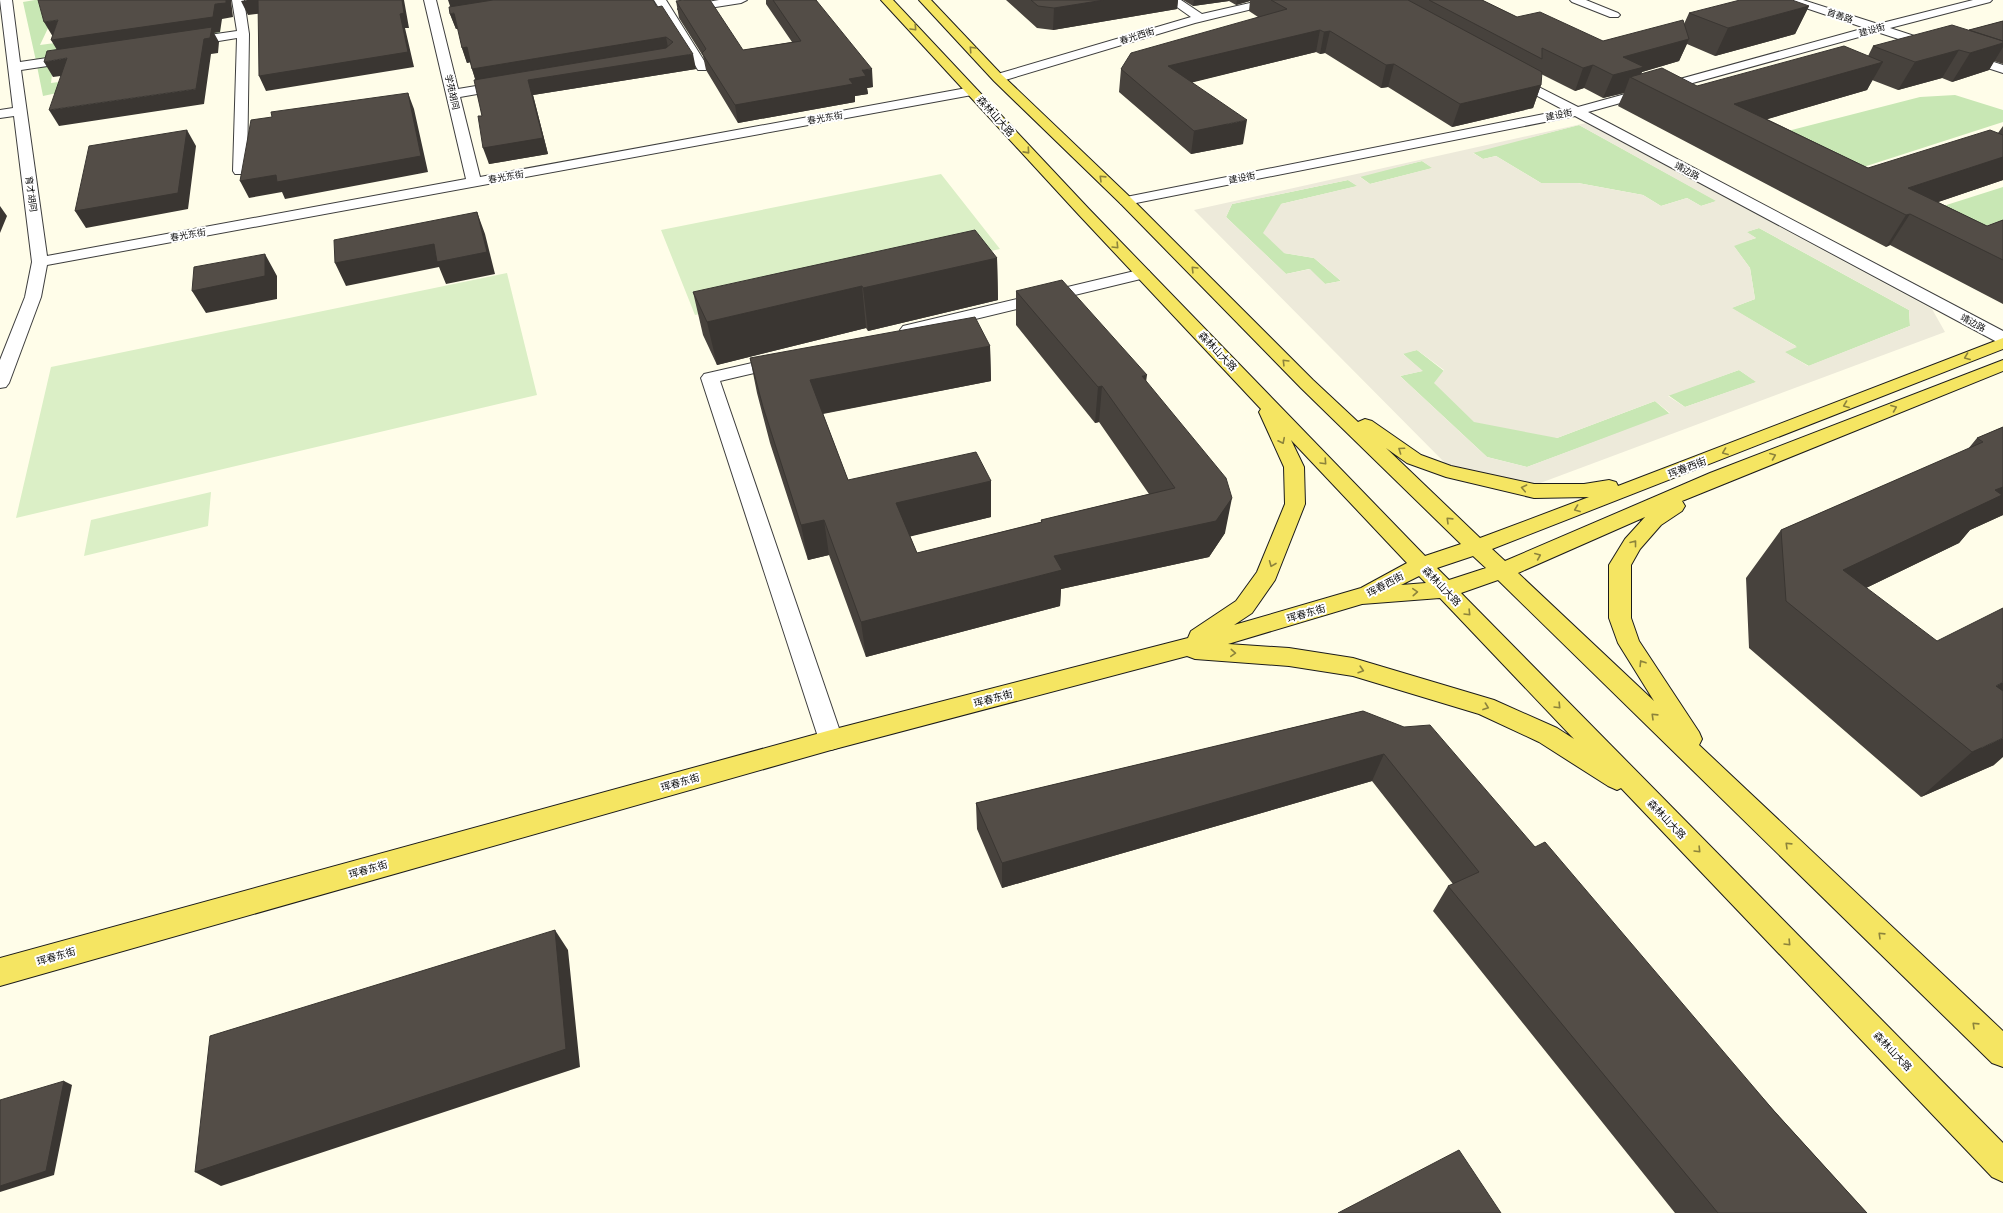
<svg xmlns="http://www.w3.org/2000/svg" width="2003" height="1213" viewBox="0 0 2003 1213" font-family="Lora,'Noto Sans SC',serif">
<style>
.green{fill:#c8e7b4}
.pitch{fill:#dbefc6}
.plaza{fill:#edeada;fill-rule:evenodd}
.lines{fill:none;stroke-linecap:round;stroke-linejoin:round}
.minor-casing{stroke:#3e3e3e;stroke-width:2}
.major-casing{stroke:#1c1c1c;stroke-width:2}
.minor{fill:#fff;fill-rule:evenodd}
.major{fill:#f5e562;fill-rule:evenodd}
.wall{fill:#47423d}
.shaded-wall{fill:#3a3632}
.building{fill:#534d47;stroke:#3a3632}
.oneway{stroke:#8c833b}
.labels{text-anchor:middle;stroke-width:4;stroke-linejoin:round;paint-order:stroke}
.far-street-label{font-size:9px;fill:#0b0b0b;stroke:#fff}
.street-label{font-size:10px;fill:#0b0b0b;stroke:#fff}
</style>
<rect width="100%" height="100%" fill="#fffde9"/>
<path class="green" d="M35,0H131L49,26L40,45L221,21L220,34L36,61L23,2Z
M37,66H53L51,83L75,80L71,90L43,96Z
M1955,95L2003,110V122L1820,181L1757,139L1920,97Z
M1579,125L1717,201L1701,206L1687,198L1661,206L1643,195L1578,183H1541L1496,156L1483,159L1472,152Z
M1422,161L1433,168L1370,184L1359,176Z
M1348,180L1358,186L1281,204L1284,253L1314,258L1341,281L1325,284L1309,269L1286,274L1226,217L1232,204Z
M2003,187V220L1955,236L1915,215Z
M1759,228L1909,310L1910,326L1809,366L1784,352L1796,346L1731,308L1755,299L1750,268L1733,245L1756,238L1746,232Z
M1417,350L1444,371L1557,438L1655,401L1670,414L1527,467L1487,457L1400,376L1422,371L1402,353Z
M1739,370L1757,382L1685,407L1668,395Z"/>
<path class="pitch" d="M941,174L1000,249L695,315L661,230Z
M507,273L537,395L16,518L51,367Z
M211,492L208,526L84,556L91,520Z"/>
<path class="plaza" d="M1586,123L1932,309L1945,332L1535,485L1448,466L1194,210ZM1579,125L1716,201L1701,206L1687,198L1661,206L1643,195L1578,183H1541L1496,156L1483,159L1473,153ZM1422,161L1432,168L1370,184L1360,177ZM1348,180L1357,186L1281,204L1263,233L1284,253L1314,258L1341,281L1325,284L1310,269L1286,274L1226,217L1232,204ZM1759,228L1909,310L1910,326L1808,366L1785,352L1797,347L1732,308L1755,299L1750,268L1734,246L1756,238L1747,232ZM1417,350L1444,370L1434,383L1474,422L1557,438L1655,401L1670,413L1527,467L1487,457L1400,376L1423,371L1403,354ZM1739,370L1756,382L1685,407L1668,396Z"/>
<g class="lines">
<g class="minor-casing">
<path id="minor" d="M0,0H12L20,62L74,54L80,58L74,62L21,70L47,256L466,179L424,0H436L458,89L506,81L512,85L506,89L460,97L480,177L972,87L978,91L972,95L47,265L41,297L9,383L6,387L0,388V360L25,297L32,262L14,116L0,118V110L13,108Z
M232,0H244L249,34L247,171L245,174H235L233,171L237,38L188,46L182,42L188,38L237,31Z
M654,0H666L708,67L706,70H698Z
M719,0H747L741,3L684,12L678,9L684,6Z
M1167,0H1181L1202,14L1263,0H1283L1281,2L1195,23L1002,81L998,82L992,78L994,75L1191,17Z
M1570,0H1586L1618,13L1620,15L1618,17H1610L1572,2Z
M1786,0H1803L1878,24L1973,0H1992L1990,2L1890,28L2003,65V73L1877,32L1588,112L2003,331V343L1997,342L1575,116L1126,205L1121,204L1119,201L1121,198L1126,197L1564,110L1509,81L1507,78L1513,74L1578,107L1865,28L1788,2Z
M1143,269L1149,271L1151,274L1149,277L909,335L903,334L900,330L903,326Z
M782,356L788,357L791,361L788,365L720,381L843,740L840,747L831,750L822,747L819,740L701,378L704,374Z"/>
</g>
<g class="major-casing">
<path id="major" d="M881,0H893L1089,209L1425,556L1461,544L1301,388L1121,204L994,81L919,0H931L1002,75L1131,198L1313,380L1358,422L1365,419L1372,421L1421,455L1451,466L1534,484H1584L1609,480L1616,482L1618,486L2003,338V349L1492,549L1505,561L1710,473L2003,360V371L1682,501L1685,506L1682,511L1661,525L1640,549L1631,565V618L1639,641L1699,732L1702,739L1699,745L2003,1031V1067L1992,1063L1498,580L1461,593L2003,1143V1182L1992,1177L1621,788L1617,790L1608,786L1539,742L1479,714L1353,676L1289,666L1195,659L1187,656L831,750L0,986V958L831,730L1188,638L1191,631L1236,601L1257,572L1285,504L1284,467L1259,412L1261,409L1079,215ZM1291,440L1407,563L1361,588L1234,625L1252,613L1275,580L1305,504L1304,467ZM1386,448L1407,463L1446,477L1534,498L1589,497L1480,538ZM1645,517L1625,539L1609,565V618L1618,643L1654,701L1518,573ZM1473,556L1486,568L1449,580L1437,568ZM1419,576L1426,583L1401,585ZM1440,598L1574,739L1557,728L1494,700L1353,658L1289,648L1228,644L1362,604Z"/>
</g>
<use href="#minor" class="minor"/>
<use href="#major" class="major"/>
</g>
<path class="wall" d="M766,0H816L873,87L867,88L868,94L855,96V102L738,123L706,70L703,56L679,18L676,1L743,50L792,42L766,4Z
M1006,0H1178L1177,9L1053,30L1037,28Z
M1183,0H1482L1517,17L1603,41L1684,24L1689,13L1809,6L1795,34L1715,56L1687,44L1679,61L1642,72L1641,74L1697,86L1868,56L1873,46L1969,30L2003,21V64L1994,61L1989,70L1952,82L1942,78L1898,90L1872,80L1867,90L1767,119L1868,168L1998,133L2003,126V180L1938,202L1987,226L2003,220V304L1890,245L1886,247L1618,106L1624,93L1603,98L1584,88L1575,91L1541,74V85L1533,108L1452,127L1388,87L1381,88L1325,53L1320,54L1316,52L1192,82L1243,144L1191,154L1119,92L1121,69L1258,17L1249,11L1250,1L1236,5L1229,1L1193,6Z
M657,7L696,69L533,95L548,154L489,164L482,116L475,79L470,62L467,63L462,48L458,28L456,29L450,14Z
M997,258L998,300L868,331L866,328L717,365L703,335L693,292Z
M1016,291L1146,381L1225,533L1209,557L1061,589L1060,606L866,657L829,555L808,560L770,443L757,393L750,358L990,346L991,381L823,414L848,480L991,481V517L910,536L917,553L1041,522V520L1149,494L1099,422L1095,423L1016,325Z
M2003,427V515L1970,530L1959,543L1866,588L1994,765L1921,797L1749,648L1746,578L1781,530L1968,449L1977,438Z
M1363,711L1535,847L1867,1213H1675L1433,911L1448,886L1453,884L1372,781L1002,888L977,829L976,803Z"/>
<path class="shaded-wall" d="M226,0H231L233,17L222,19L220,32L214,33L219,42L218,53L211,54L204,104L59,126L49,110L196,89L60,55L51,40L215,4Z
M247,0H259L265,13L248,15L241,1Z
M402,0H404L409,28H405L414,67L266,91L259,76L400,14Z
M448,0H529L452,12Z
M1104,0H1178L1177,9L1053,30L1054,8Z
M1194,0H1229V1L1193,6Z
M1237,0H1250V1L1236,5Z
M1809,6L1795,34L1715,56L1728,28Z
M454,13L459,28L456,29L450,14Z
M58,20L53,37L44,22Z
M1320,30L1316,52L1166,89L1168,66Z
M1330,31L1325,53L1320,54L1324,32Z
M666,37L669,53L477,84L472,69Z
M1689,39L1679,61L1642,72L1638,81L1630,77L1624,93L1603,98L1613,75L1623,57Z
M2003,43V47L1989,70L1952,82L1970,53Z
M467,47L472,62L467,63L462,48Z
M1959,50L1942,78L1898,90L1915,62Z
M693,54L696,69L533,95L548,154L489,164L483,148L528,80Z
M67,58L76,74L53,77L44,62Z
M1883,62L1867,90L1734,129V104Z
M1394,64L1388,87L1381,88L1386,65Z
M1593,65L1584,88L1575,91L1583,68Z
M872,69L873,87L867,88L868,94L855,96V102L738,123L735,105L849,79L862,70Z
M1541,85L1533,108L1452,127L1460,104Z
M408,93L414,109L428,172L285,199L282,192L249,198L240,181Z
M1247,120L1243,144L1191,154L1194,131Z
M187,130L196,146L188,209L86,228L75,211Z
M2003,157V180L1903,214L1908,188Z
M0,206L7,216L0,233Z
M477,212L485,234L495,274L446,284L439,267L346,286L335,263Z
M1910,214L1890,245L1886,247L1906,215Z
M265,254L277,276V299L206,313L192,291Z
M997,258L998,300L868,331L863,288Z
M862,286L866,328L717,365L707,322Z
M990,346L991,381L815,415L810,380Z
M1147,375L1142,411V376Z
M1102,386L1099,422L1095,423L1098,387Z
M991,481V517L900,539L896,503Z
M2003,487V515L1970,530L1959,543L1806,617L1843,570L1995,490Z
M1232,498L1225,533L1209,557L1061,589L1060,606L866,657L861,622L1054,556Z
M824,520L829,555L808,560L801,525Z
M2003,682V701L1946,732L1996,686Z
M2003,738V757L1994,765L1921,797L1972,752Z
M1384,754L1372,781L1002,888V863Z
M555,930L568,950L580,1067L221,1186L195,1172Z
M64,1081L72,1085L54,1175L0,1192V1186Z"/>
<path class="building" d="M38,0H226V3L215,4L213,17L51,40L58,20L44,22Z
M258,0H402L404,13L400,14L408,52L259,76Z
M493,0H653L657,7L662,6L693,54L528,80L543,138L483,148L478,116H482L474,80L666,48L673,42L666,37L472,69L467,47L462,48L454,13L450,14L449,7Z
M684,0H710L743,50L801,41L773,0H816L872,69L862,70L866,76L849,79L853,84L735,105L702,53L706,49L676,1Z
M1031,0H1104L1054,8L1038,6Z
M1271,0H1408L1542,72L1541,85L1460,104L1394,64L1386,65L1330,31L1324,32L1320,30L1168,66L1247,120L1194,131L1121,69L1131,53L1287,9Z
M1429,0H1482L1517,17L1540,12L1603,41L1683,20L1689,39L1623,57L1644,67L1613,75L1593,65L1583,68L1542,48V59Z
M1740,0H1792L1809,6L1728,28L1689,13Z
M2003,21V41L1969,30Z
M1952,25L2003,41V43L1970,53L1959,50L1915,62L1873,46Z
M212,27L210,38L204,39L196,89L49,110L67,58L44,62L47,51Z
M1844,46L1883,62L1734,104L1868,168L1990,130L2003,135V157L1908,188L1987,226L2003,220V260L1910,214L1906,215L1630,77L1662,68L1697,86Z
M408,93L421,156L277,182L276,175L240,181L251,120L272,117L271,112Z
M187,130L178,193L75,211L89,146Z
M477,212L487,252L437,262L434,244L335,263L334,240Z
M975,230L997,258L863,288L862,286L707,322L693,292Z
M265,254V276L192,291L194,267Z
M1062,280L1147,375L1142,376L1226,478L1232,498L1216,521L1054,556L1062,570L861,622L824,520L801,525L763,407L750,358L975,317L990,346L810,380L848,480L976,452L991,481L896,503L917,553L1042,522L1041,520L1175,488L1102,386L1098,387L1016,291Z
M2003,427V487L1995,490L2002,495L1843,570L1937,641L2003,608V682L1996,686L2003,691V738L1972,752L1786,601L1781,530L1983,442L1977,438Z
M1363,711L1404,727L1430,725L1535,847L1545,842L1774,1111L1867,1213H1718L1448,886L1479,872L1384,754L1002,863L976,803Z
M555,930L566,1049L195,1172L210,1036Z
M64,1081L46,1171L0,1186V1100Z
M1459,1150L1501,1213H1338Z"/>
<defs><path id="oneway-chevron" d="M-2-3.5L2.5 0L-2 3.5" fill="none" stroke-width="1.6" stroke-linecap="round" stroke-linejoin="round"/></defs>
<g class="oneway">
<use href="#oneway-chevron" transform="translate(914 28) rotate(47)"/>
<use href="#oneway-chevron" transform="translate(972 49) rotate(-133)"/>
<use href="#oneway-chevron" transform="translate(1027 151) rotate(48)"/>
<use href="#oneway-chevron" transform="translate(1102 178) rotate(-136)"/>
<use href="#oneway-chevron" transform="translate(1116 246) rotate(46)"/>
<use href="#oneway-chevron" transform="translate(1194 269) rotate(-135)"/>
<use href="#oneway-chevron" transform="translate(1967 357) rotate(159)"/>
<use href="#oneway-chevron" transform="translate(1285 362) rotate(-135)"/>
<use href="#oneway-chevron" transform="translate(1846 405) rotate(159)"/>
<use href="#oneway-chevron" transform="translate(1894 408) rotate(-22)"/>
<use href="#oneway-chevron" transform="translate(1282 441) rotate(64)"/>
<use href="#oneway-chevron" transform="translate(1401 450) rotate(-145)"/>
<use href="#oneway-chevron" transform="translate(1725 452) rotate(159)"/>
<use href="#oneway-chevron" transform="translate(1773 456) rotate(-22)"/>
<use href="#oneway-chevron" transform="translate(1324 462) rotate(47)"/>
<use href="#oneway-chevron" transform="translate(1524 488) rotate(-168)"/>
<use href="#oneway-chevron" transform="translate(1577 509) rotate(159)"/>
<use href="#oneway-chevron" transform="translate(1449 520) rotate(-136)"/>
<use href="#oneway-chevron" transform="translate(1634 543) rotate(-52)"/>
<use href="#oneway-chevron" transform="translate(1538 556) rotate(-23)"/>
<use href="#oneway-chevron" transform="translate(1272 564) rotate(112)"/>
<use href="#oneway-chevron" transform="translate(1415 592) rotate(-4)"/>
<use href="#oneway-chevron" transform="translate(1468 613) rotate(46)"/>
<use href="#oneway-chevron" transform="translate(1233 653) rotate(4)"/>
<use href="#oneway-chevron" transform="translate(1642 663) rotate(-122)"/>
<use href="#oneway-chevron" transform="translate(1361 670) rotate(17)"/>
<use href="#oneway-chevron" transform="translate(1558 706) rotate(46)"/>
<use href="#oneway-chevron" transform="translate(1486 707) rotate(20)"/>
<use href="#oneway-chevron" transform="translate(1654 716) rotate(-136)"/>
<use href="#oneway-chevron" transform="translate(1788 845) rotate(-136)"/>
<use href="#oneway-chevron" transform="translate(1698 850) rotate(46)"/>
<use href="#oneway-chevron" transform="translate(1881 935) rotate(-136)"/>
<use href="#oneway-chevron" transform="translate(1788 943) rotate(46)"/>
<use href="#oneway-chevron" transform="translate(1975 1025) rotate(-136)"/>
</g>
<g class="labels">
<g class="far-street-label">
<text transform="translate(1840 16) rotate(18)" y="3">首善路</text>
<text transform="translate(1872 30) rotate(-15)" y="3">建设街</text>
<text transform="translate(1137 36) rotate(-17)" y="3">春光西街</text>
<text transform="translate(452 92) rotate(77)" y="3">学苑胡同</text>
<text transform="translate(1559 115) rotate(-11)" y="3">建设街</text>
<text transform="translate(825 118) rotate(-10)" y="3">春光东街</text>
<text transform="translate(1687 171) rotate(28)" y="3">靖边路</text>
<text transform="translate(506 177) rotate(-10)" y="3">春光东街</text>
<text transform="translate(1242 178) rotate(-11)" y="3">建设街</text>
<text transform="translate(31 194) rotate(82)" y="3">育才胡同</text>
<text transform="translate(188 235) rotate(-10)" y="3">春光东街</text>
<text transform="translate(1973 323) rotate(28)" y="3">靖边路</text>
</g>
<g class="street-label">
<text transform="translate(996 116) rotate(48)" y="4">森林山大路</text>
<text transform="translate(1218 351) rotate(46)" y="4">森林山大路</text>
<text transform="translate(1687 467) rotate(-21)" y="4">珲春西街</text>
<text transform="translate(1385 584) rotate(-28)" y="4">珲春西街</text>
<text transform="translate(1442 586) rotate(46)" y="4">森林山大路</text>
<text transform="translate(1306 613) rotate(-16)" y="4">珲春东街</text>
<text transform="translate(993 698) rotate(-15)" y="4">珲春东街</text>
<text transform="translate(680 782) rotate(-16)" y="4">珲春东街</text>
<text transform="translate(1667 819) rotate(46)" y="4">森林山大路</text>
<text transform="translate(368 869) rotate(-16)" y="4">珲春东街</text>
<text transform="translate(56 956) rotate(-16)" y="4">珲春东街</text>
<text transform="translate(1893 1051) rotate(46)" y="4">森林山大路</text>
</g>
</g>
</svg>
